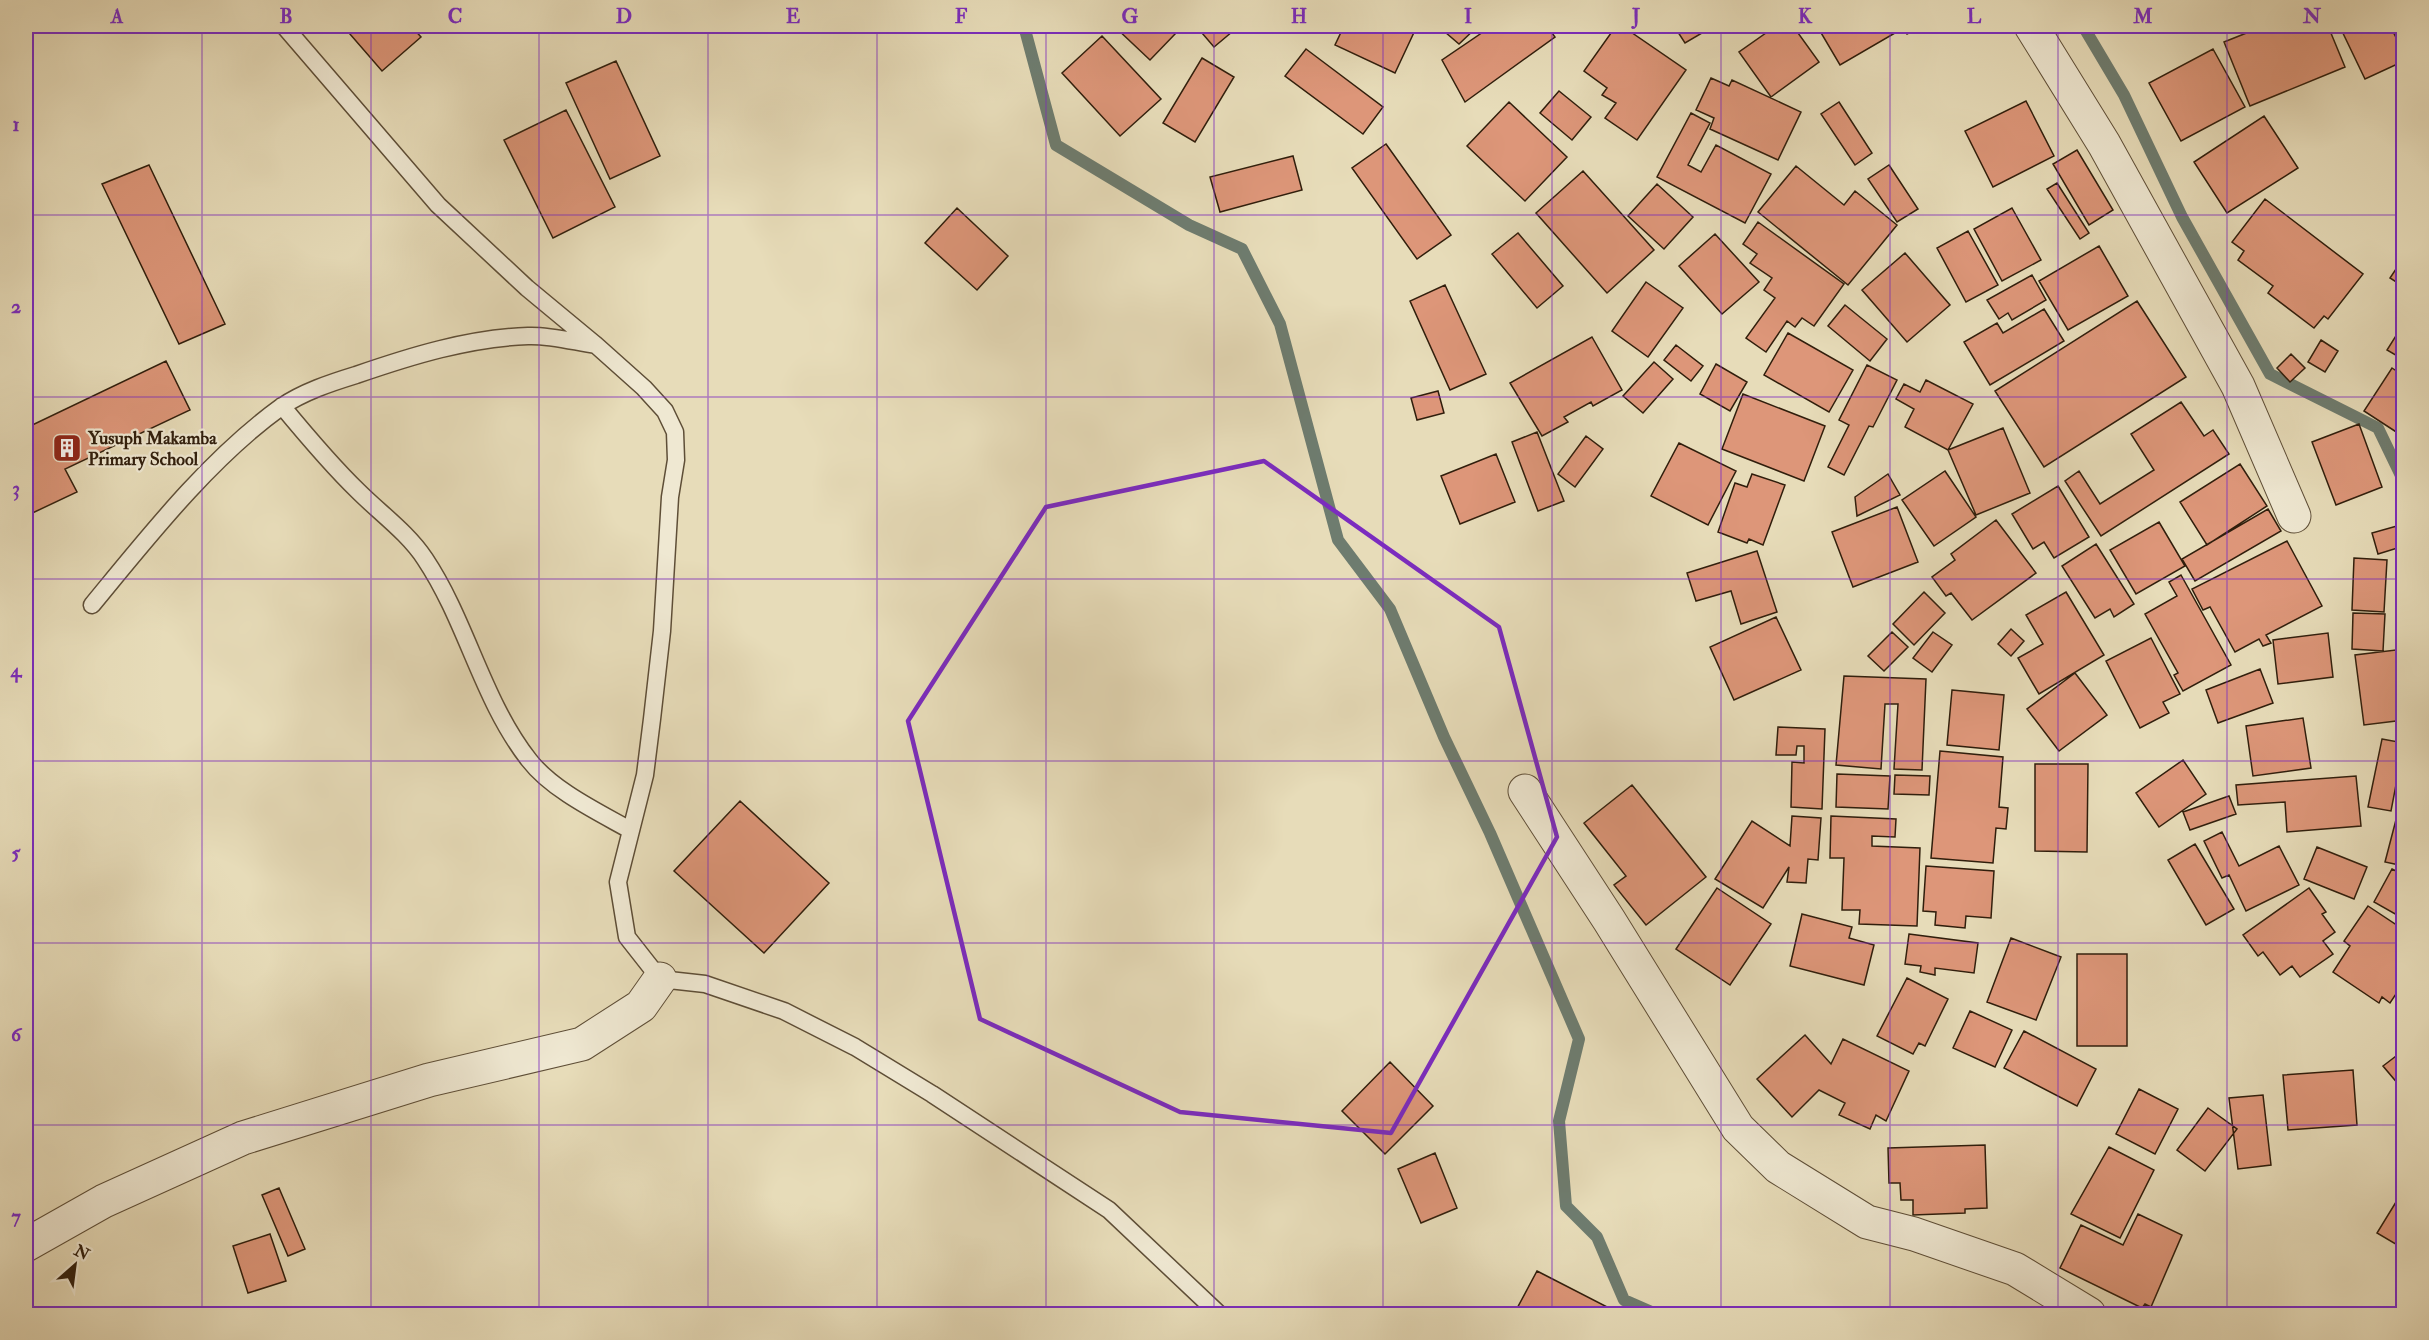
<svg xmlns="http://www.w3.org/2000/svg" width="2429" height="1340" viewBox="0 0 2429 1340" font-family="'IM FELL Double Pica',serif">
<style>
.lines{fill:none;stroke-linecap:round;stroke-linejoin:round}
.stream{stroke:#6e7c6f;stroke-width:12}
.building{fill:#dd9679;stroke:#301e0c;stroke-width:1.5}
.service-casing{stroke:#5e4e37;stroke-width:19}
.minor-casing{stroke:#5e4e37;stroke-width:35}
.service{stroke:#efe8d2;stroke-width:16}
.minor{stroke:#efe8d2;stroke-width:33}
.marked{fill:none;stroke:#7b2cbf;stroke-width:4.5;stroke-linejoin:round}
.grid{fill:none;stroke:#7b2cbf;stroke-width:1.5;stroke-opacity:0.55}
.labels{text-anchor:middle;stroke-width:4.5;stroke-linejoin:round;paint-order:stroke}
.poi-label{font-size:18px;font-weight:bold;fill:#301e0c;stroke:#efe8d2;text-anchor:start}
.neatline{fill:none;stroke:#7b2cbf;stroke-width:2}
.grid-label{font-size:20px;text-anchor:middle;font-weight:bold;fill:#7b2cbf}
</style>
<rect width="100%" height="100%" fill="#e7dcb9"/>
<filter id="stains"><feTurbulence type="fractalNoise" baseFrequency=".00333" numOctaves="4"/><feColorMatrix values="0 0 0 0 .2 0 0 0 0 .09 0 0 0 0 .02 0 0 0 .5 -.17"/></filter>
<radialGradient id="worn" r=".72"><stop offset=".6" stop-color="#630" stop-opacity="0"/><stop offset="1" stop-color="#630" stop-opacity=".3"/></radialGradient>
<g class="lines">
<path class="stream" d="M1024,26L1056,145L1189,225L1242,249L1280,324L1338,540L1390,609L1444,737L1490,833L1579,1039L1559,1121L1566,1206L1597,1237L1624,1300L1656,1314
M2083,26L2124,95L2182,217L2270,374L2378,428L2404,482"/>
</g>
<path class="building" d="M343,26H411L421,37L382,71Z
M1114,26H1169L1176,33L1150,60Z
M1196,26H1239L1214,47Z
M1344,26H1371L1381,30L1383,26H1417L1395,73L1335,45Z
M1438,26H1478L1459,44Z
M1492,26H1547L1555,37L1465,102L1442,60Z
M1616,26H1622L1686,70L1637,140L1605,118L1616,103L1602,95L1607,88L1584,71Z
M1674,26H1714L1685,43Z
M1776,26H1793L1819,62L1771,97L1739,52Z
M1817,26H1890L1895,33L1840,65Z
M1902,26H1923L1907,34Z
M2264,26H2328L2345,67L2250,106L2224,42Z
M2344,26H2390L2404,53V61L2365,79L2340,27Z
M1102,36L1161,99L1120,136L1062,73Z
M1306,49L1383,107L1363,134L1285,76Z
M2213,49L2245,107L2181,141L2149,83Z
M1202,58L1234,77L1195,142L1163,123Z
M616,61L660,156L610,179L566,83Z
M1711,78L1729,86L1732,80L1801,112L1778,160L1710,129L1714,118L1696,110Z
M1559,91L1591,117L1572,140L1540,113Z
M2026,101L2054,156L1993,187L1965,131Z
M1509,102L1567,157L1525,201L1467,146Z
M1839,102L1872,153L1855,165L1821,114Z
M566,110L615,207L553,238L504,140Z
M1691,113L1710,123L1688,165L1701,172L1716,145L1771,174L1745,223L1657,177Z
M2264,116L2298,168L2227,213L2194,162Z
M1386,144L1451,235L1417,259L1352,168Z
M2077,150L2113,210L2089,225L2053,164Z
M1293,156L1302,190L1220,212L1210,177Z
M149,165L225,324L179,344L102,184Z
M1889,165L1918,209L1897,222L1868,179Z
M1796,166L1844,205L1855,191L1897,225L1848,285L1758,212Z
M1583,171L1654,250L1607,293L1536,213Z
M2057,183L2089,233L2080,239L2047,189Z
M1657,184L1693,217L1664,249L1628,216Z
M2265,199L2363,274L2328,319L2324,316L2314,328L2268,293L2273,286L2238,260L2244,251L2232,242Z
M957,208L1008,256L977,290L925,243Z
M2012,208L2041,260L2002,281L1974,229Z
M1758,222L1844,284L1814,326L1802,318L1795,327L1787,321L1766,352L1746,338L1775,298L1764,290L1772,278L1750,263L1757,254L1743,244Z
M1968,231L1998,285L1966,302L1937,248Z
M1518,233L1563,286L1537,308L1492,254Z
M1715,234L1759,282L1722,314L1679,266Z
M2099,246L2128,296L2068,330L2039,281Z
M1905,253L1950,305L1907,342L1862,290Z
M2404,257V287L2390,278Z
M2032,275L2046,300L2012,320L2008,313L1999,319L1987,300Z
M1646,282L1683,308L1648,357L1612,331Z
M1445,285L1486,374L1450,390L1410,301Z
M2137,301L2186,377L2044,467L1995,391Z
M1845,305L1887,339L1870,361L1828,326Z
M2044,309L2064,341L1990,385L1964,342L1997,323L2003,333Z
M2404,323V360L2387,350Z
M1788,333L1853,370L1829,412L1764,375Z
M1592,337L1622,390L1593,406L1591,402L1564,417L1568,422L1542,436L1510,383Z
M2321,340L2338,351L2325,372L2308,362Z
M1676,345L1703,366L1691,381L1664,360Z
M2291,354L2305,368L2290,382L2277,368Z
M166,361L190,410L65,469L77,492L26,516V428Z
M1654,362L1673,379L1643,413L1623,396Z
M1716,364L1747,382L1730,411L1700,394Z
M1867,365L1897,380L1873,427L1869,426L1844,475L1828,467L1849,425L1839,420Z
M2392,368L2404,376V437L2364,411Z
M1926,380L1973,404L1948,450L1905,427L1914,409L1896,399L1904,384L1920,392Z
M1438,391L1444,413L1417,420L1411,398Z
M1743,394L1825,426L1804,481L1722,449Z
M2181,402L2204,436L2213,430L2229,454L2101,536L2065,481L2079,471L2100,504L2154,470L2131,434Z
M2359,424L2382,487L2336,505L2312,442Z
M2003,428L2030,493L1976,515L1948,450Z
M1537,432L1564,501L1538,511L1512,442Z
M1586,436L1603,449L1575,487L1558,474Z
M1679,443L1736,471L1708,525L1651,496Z
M1496,454L1515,502L1460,524L1441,476Z
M2240,464L2267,506L2207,545L2180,502Z
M1945,471L1976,517L1934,546L1902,500Z
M1752,474L1785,485L1763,545L1749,539L1747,543L1718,532L1735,483L1747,487Z
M1888,474L1900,495L1857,516L1855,497Z
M2058,486L2089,537L2054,558L2044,542L2033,549L2012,514Z
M1897,507L1918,562L1853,587L1832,532Z
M2268,509L2281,531L2195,581L2182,559Z
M1996,520L2036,573L1972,620L1951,593L1946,596L1932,577L1955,560L1951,554Z
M2159,522L2185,566L2136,594L2110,550Z
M2404,524V546L2378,554L2372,533Z
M2287,541L2322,606L2266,635L2271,643L2263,646L2259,639L2235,652L2210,607L2203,610L2192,589Z
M2096,544L2134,604L2114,617L2110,609L2095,618L2062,566Z
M1757,551L1777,612L1741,624L1731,591L1696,601L1687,573Z
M2354,558L2387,560L2384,612L2352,610Z
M2181,575L2231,665L2183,691L2174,675L2178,673L2145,614L2177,596L2169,582Z
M1924,592L1945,613L1914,645L1893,624Z
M2066,592L2104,655L2039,694L2018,658L2043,644L2026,615Z
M2353,613L2385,614L2383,651L2352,649Z
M1776,617L1801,670L1734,700L1710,647Z
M2011,629L2024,641L2011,656L1998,644Z
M1892,632L1908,647L1884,671L1868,656Z
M1933,632L1952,645L1932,672L1913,658Z
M2328,633L2333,677L2278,684L2273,640Z
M2151,638L2180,694L2163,702L2169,713L2140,728L2106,661Z
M2404,649V720L2364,725L2355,655Z
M2260,669L2273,703L2218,723L2206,690Z
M2075,673L2107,715L2059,751L2027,709Z
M1844,676L1926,679L1922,770L1894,769L1898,704H1885L1881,769L1836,765Z
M1952,690L2004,695L1999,750L1947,745Z
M2303,718L2311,768L2253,776L2246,726Z
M1778,727L1825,729L1822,809L1791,807L1792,762L1804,763V746H1797L1796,755H1776Z
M2382,739L2404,743L2391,811L2368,807Z
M1940,751L2003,757L1999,807L2008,808L2006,829L1996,828L1993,863L1931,858Z
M2183,760L2206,794L2159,827L2136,793Z
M2035,764H2088L2087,852L2035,851Z
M1837,774L1890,776L1888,809L1836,807Z
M1895,775L1930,776L1929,795L1894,794Z
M2356,776L2361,826L2287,832L2285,802L2238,805L2236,785Z
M1632,785L1706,877L1646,925L1614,885L1626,876L1584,823Z
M2404,789V866L2385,862Z
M2229,796L2236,814L2190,830L2183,812Z
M740,801L829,883L764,953L674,871Z
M1792,816L1821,818L1818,860L1808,859L1806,883L1787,882L1789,867L1763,908L1715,879L1752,821L1790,846Z
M1831,816L1896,819L1895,837L1872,836V846L1920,848L1917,926L1859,924L1860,910H1842L1844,858H1830Z
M2222,832L2239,866L2279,846L2299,885L2246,911L2229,875L2222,878L2204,841Z
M2195,844L2234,909L2206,925L2168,860Z
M2317,847L2367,867L2354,899L2304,879Z
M1926,866L1994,871L1991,918L1966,916L1965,928L1935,925L1936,912L1923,911Z
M2392,869L2404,875V919L2374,902Z
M1717,888L1771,924L1730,985L1676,949Z
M2309,888L2326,912L2322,914L2335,932L2323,941L2333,954L2300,977L2292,966L2280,975L2263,952L2258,956L2243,935Z
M2368,906L2404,930V982L2390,1003L2382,997L2379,1003L2333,972L2350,946L2344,941Z
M1802,914L1852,927L1849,938L1874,945L1864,985L1790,966Z
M1909,934L1978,943L1974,973L1935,968V975L1920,972L1921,966L1905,964Z
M2011,938L2061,957L2036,1020L1987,1002Z
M2077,954H2127V1046H2077Z
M1907,978L1948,999L1925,1046L1919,1043L1913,1054L1877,1036Z
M1970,1011L2012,1030L1995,1067L1953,1048Z
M2024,1031L2096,1069L2077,1106L2004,1068Z
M1805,1035L1831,1064L1843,1039L1909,1071L1886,1121L1876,1115L1870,1129L1839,1115L1845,1103L1819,1090L1792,1117L1757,1079Z
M2404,1050V1091L2383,1066Z
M1390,1062L1433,1106L1385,1154L1342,1111Z
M2353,1070L2357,1125L2288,1130L2283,1075Z
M2139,1089L2178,1109L2155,1154L2116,1134Z
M2263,1095L2271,1165L2238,1169L2229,1098Z
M2208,1108L2237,1129L2205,1171L2177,1150Z
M1985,1145L1987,1208L1965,1209V1213L1913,1215V1200H1901L1900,1183H1889L1888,1148Z
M2109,1147L2154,1170L2120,1238L2071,1214Z
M1435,1153L1457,1208L1421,1223L1398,1169Z
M279,1188L305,1249L288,1256L262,1195Z
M2404,1189V1249L2377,1233Z
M2138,1214L2182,1235L2151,1307L2145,1304L2142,1308L2060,1268L2081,1225L2123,1245Z
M270,1234L286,1281L248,1293L233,1246Z
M1537,1271L1615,1311L1613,1314H1514Z"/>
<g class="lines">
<g class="service-casing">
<path id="service" d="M284,26L438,205L527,288L597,346L644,388L665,411L675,432L676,460L670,497L662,631L652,719L645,775L618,882L627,937L660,979L705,984L784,1011L855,1047L932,1094L1109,1210L1219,1314
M282,406C306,435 331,465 358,491C380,513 408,533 425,559C467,622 482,700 529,760C552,790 598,812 630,830
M92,605C148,537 209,459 281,407C303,392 330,383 356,375C411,356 469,338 528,336C550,335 575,342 596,345"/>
</g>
<g class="minor-casing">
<path id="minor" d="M2031,26L2104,144L2238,386L2294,516
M1525,791L1609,920L1738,1128L1778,1167L1867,1222L1914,1234L2015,1269L2089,1314
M26,1245L104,1201L243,1138L429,1080L582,1044L641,1006L660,979"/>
</g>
<use href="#service" class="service"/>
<use href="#minor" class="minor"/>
</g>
<path class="marked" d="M1264,461L1499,627L1557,837L1391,1133L1180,1112L980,1019L908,721L1046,507Z"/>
<path class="grid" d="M202,26V1314M371,26V1314M539,26V1314M708,26V1314M877,26V1314M1046,26V1314M1214,26V1314M1383,26V1314M1552,26V1314M1721,26V1314M1890,26V1314M2058,26V1314M2227,26V1314M26,215H2404M26,397H2404M26,579H2404M26,761H2404M26,943H2404M26,1125H2404"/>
<defs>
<g id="building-square" transform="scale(1.5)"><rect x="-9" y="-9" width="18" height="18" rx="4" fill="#8f2418" stroke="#efe8d2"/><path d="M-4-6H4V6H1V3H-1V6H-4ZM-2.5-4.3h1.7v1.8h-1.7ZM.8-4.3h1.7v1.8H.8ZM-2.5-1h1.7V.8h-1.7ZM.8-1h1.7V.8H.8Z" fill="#fff"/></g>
</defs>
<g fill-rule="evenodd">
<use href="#building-square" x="67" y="448"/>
</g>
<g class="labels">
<g class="poi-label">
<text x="88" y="444">Yusuph Makamba<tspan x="88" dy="21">Primary School</tspan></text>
</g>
</g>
<rect width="2429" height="1340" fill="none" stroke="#e7dcb9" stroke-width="66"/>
<g transform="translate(75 1265) rotate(28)" stroke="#efe8d2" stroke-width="4.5" paint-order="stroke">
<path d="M0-4.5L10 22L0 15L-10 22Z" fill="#301e0c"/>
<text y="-9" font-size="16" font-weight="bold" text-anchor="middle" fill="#301e0c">N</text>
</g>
<rect x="33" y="33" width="2363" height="1274" class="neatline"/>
<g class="grid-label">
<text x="117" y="23">A</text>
<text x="286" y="23">B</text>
<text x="455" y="23">C</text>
<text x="624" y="23">D</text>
<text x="793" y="23">E</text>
<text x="961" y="23">F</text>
<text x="1130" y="23">G</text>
<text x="1299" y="23">H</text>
<text x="1468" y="23">I</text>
<text x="1636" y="23">J</text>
<text x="1805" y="23">K</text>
<text x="1974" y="23">L</text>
<text x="2143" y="23">M</text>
<text x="2312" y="23">N</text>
<text x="16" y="131">1</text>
<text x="16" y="313">2</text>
<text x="16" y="495">3</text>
<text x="16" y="677">4</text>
<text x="16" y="859">5</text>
<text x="16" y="1041">6</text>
<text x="16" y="1223">7</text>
</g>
<rect width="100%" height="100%" filter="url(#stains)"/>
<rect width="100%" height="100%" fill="url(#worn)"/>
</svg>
